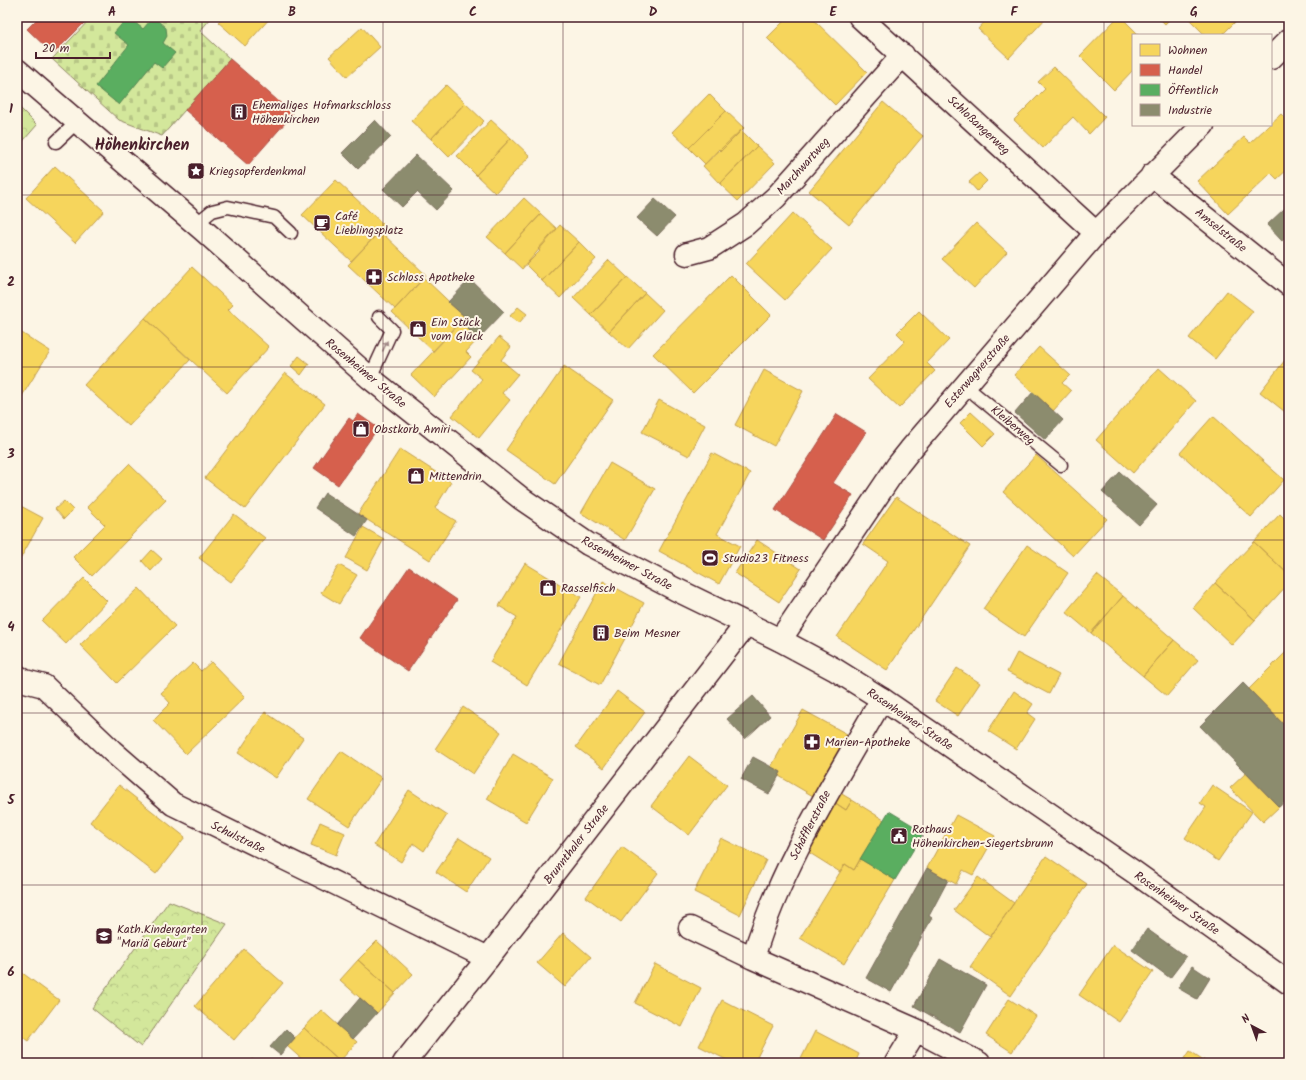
<svg xmlns="http://www.w3.org/2000/svg" width="1306" height="1080" viewBox="0 0 1306 1080" font-family="Kalam,sans-serif">
<style>
.cemetery{fill:url(#cemetery-stones);stroke:#8e8363}
.park{fill:url(#park-crowns);stroke:#8e8363}
.homes{fill:#f6d55c;stroke:#c29e4d}
.shops{fill:#d6604d;stroke:#ac4c43}
.public{fill:#5aae61;stroke:#558351}
.industry{fill:#8c8c6e;stroke:#786b5a}
.lines{fill:none;stroke-linecap:round;stroke-linejoin:round}
.service-casing{stroke:#4a1f2b;stroke-width:15}
.minor-casing{stroke:#4a1f2b;stroke-width:25}
.tertiary-casing{stroke:#4a1f2b;stroke-width:25}
.service{stroke:#fcf5e5;stroke-width:12}
.minor{stroke:#fcf5e5;stroke-width:22}
.tertiary{stroke:#fcf5e5;stroke-width:22}
.oneway{fill:#a38a88}
.grid{fill:none;stroke:#4a1f2b;stroke-width:1;stroke-opacity:0.55}
.labels{text-anchor:middle;stroke-width:4;stroke-linejoin:round;paint-order:stroke}
.poi-label{font-size:12px;fill:#4a1f2b;stroke:#fcf5e5;text-anchor:start}
.street-label{font-size:12px;fill:#4a1f2b;stroke:#fcf5e5}
.district-label{font-size:16px;font-weight:bold;fill:#4a1f2b;stroke:#fcf5e5}
.neatline{fill:none;stroke:#4a1f2b;stroke-width:1.5}
.grid-label{font-size:13px;text-anchor:middle;font-weight:bold;fill:#4a1f2b}
</style>
<defs>
<pattern id="cemetery-stones" width="16" height="16" patternUnits="userSpaceOnUse"><rect width="16" height="16" fill="#d3e79b"/><path d="M2 7V4a2 2 0 0 1 4 0v3zM10 15v-3a2 2 0 0 1 4 0v3z" fill="#b7c686"/></pattern>
<pattern id="park-crowns" width="20" height="18" patternUnits="userSpaceOnUse"><rect width="20" height="18" fill="#d3e79b"/><path d="M2 6a3 3 0 1 1 6 0M12 15a3 3 0 1 1 6 0" fill="none" stroke="#b7c686"/></pattern>
</defs>
<rect width="100%" height="100%" fill="#fcf5e5"/>
<filter id="ink" filterUnits="userSpaceOnUse"><feTurbulence type="fractalNoise" baseFrequency=".025" numOctaves="2"/><feDisplacementMap in="SourceGraphic" scale="8" xChannelSelector="R" yChannelSelector="G"/><feConvolveMatrix kernelMatrix="1 2 1 2 8 2 1 2 1" color-interpolation-filters="sRGB"/></filter>
<g filter="url(#ink)">
<path class="cemetery" d="M92,17H212L200,31L230,59L162,136L119,120L52,59Z"/>
<path class="park" d="M17,105L37,125L17,148Z
M169,901L227,924L141,1047L92,1008Z"/>
<path class="homes" d="M223,17H271L245,46L218,22Z
M788,17H811L867,72L835,105L767,38Z
M989,17H1047L1009,58L978,29Z
M1118,17H1121L1139,35H1133V70L1114,90L1080,56Z
M1158,17H1172L1165,24Z
M1187,17H1240L1222,35H1205Z
M362,27L380,47L347,77L329,57Z
M1054,67L1105,117L1089,134L1073,117L1043,148L1014,120L1045,89L1038,82Z
M446,85L465,103L431,139L411,121Z
M709,94L726,111L689,148L672,132Z
M883,102L923,136L849,225L809,191Z
M465,103L484,121L449,157L431,139Z
M726,111L744,128L721,151L719,149L705,164L689,148Z
M1281,114L1289,122V168L1277,179L1271,173L1228,214L1197,181L1244,137L1250,143Z
M491,120L511,138L476,175L457,156Z
M741,130L757,146L720,184L703,166Z
M511,138L530,156L495,193L476,175Z
M757,146L775,163L738,201L720,184Z
M55,166L104,211L75,243L26,198Z
M979,173L987,181L977,191L969,182Z
M336,180L385,226L351,261L302,215Z
M524,198L541,214L505,253L487,237Z
M793,213L832,249L785,300L746,264Z
M541,214L557,229L522,269L505,253Z
M976,223L1007,252L974,288L942,259Z
M560,225L579,242L542,281L526,265L540,251L538,249Z
M380,231L426,275L395,309L348,265Z
M579,242L596,259L560,298L542,281Z
M609,260L627,277L591,315L573,298Z
M192,267L233,305L228,310L269,347L227,393L145,318Z
M731,275L771,315L693,393L653,354Z
M627,277L645,293L609,332L591,315Z
M424,278L465,317L433,351L392,312Z
M1227,291L1253,311L1215,359L1189,338Z
M645,293L663,310L628,349L609,332Z
M518,307L527,314L519,323L510,316Z
M919,311L949,340L927,363L935,371L899,408L868,379L905,341L897,333Z
M145,318L190,360L129,426L84,385Z
M461,322L478,339L466,352L471,357L434,397L411,375Z
M17,330L50,351L17,404Z
M499,337L511,347L501,360L518,374L502,393L510,400L479,438L452,416L482,379L471,370Z
M1039,347L1070,375L1062,383L1071,391L1053,411L1014,375Z
M1289,355V415L1260,392Z
M299,356L309,364L301,375L291,366Z
M564,366L613,400L555,484L506,450Z
M1159,368L1196,401L1133,473L1096,440Z
M764,370L803,391L774,446L735,425Z
M285,373L325,404L245,509L205,478Z
M659,400L705,425L689,456L642,432Z
M971,412L995,434L983,446L960,423Z
M1213,416L1284,480L1251,517L1180,453Z
M400,449L451,482L435,508L456,521L430,560L358,514Z
M712,453L750,473L717,534L740,546L719,584L659,551Z
M1036,455L1107,519L1073,556L1003,492Z
M610,463L655,489L625,540L581,513Z
M129,464L166,500L92,576L73,557L105,525L87,507Z
M896,497L970,546L887,670L837,637L888,561L863,544Z
M64,501L73,510L64,519L55,509Z
M17,504L43,518L18,563L17,562Z
M234,514L265,538L231,582L199,558Z
M1280,514L1289,523V575L1254,542Z
M363,527L384,539L367,570L346,558Z
M757,540L801,569L779,602L735,573Z
M1254,542L1289,575V583L1255,620L1215,583Z
M1027,545L1068,573L1024,637L983,609Z
M152,550L162,559L151,571L142,561Z
M525,563L581,597L527,685L490,662L517,617L499,606Z
M339,565L357,575L339,604L321,593Z
M1097,575L1123,596L1091,633L1066,612Z
M84,578L107,601L66,644L42,621Z
M603,581L644,603L600,685L559,663Z
M1215,583L1255,620L1232,645L1193,608Z
M139,588L175,626L117,683L80,645Z
M1123,596L1174,640L1143,676L1091,633Z
M1174,640L1198,660L1167,696L1143,676Z
M1289,649V730L1249,689Z
M1017,653L1059,675L1049,694L1007,672Z
M211,662L245,697L186,754L153,720L170,703L161,693L193,663L201,671Z
M957,668L980,683L958,716L935,701Z
M617,691L645,712L604,768L576,747Z
M1014,691L1033,704L1027,713L1035,719L1016,749L988,731Z
M463,707L501,732L473,774L435,749Z
M803,710L847,734L813,796L779,776L781,772L771,767Z
M265,712L303,738L276,778L238,753Z
M341,751L382,778L349,826L308,799Z
M513,754L553,778L526,822L487,799Z
M689,756L727,785L689,835L651,806Z
M1246,773L1279,807L1263,822L1230,788Z
M119,785L185,837L156,874L90,822Z
M1212,785L1252,812L1218,861L1185,838L1206,807L1200,803Z
M409,790L447,815L424,851L413,843L401,862L374,845Z
M840,793L852,800L846,810L834,802Z
M852,800L884,820L854,870L845,864L840,872L805,850L834,802L846,810Z
M956,815L995,836L973,875L963,870L956,884L927,868Z
M320,822L345,833L336,855L311,845Z
M459,838L489,857L466,892L436,872Z
M721,838L766,860L740,915L694,892Z
M622,847L658,873L621,922L586,897Z
M1046,856L1087,884L1011,996L970,967Z
M860,859L895,880L844,964L800,938L845,864L854,870Z
M978,877L1014,903L990,937L954,910Z
M563,933L591,957L565,987L537,963Z
M377,941L413,974L395,993L358,960Z
M1113,945L1153,972L1119,1022L1079,995Z
M244,949L283,983L234,1040L195,1006Z
M358,960L395,993L377,1013L340,980Z
M655,964L701,988L682,1027L635,1003Z
M17,969L59,1000L28,1041L17,1033Z
M1009,999L1036,1016L1012,1052L986,1035Z
M722,1000L773,1026L754,1063H733L699,1046Z
M321,1010L357,1042L340,1061L304,1028Z
M304,1028L340,1061L339,1063H306L287,1046Z
M815,1031L859,1054L855,1063H799Z
M1190,1051L1208,1063H1182Z
M252,1059L257,1063H248Z"/>
<path class="shops" d="M39,17H90L53,54L27,29Z
M230,59L293,114L248,165L185,110Z
M358,414L378,428L338,485L314,468L349,418L353,421Z
M837,414L866,432L833,483L853,495L823,540L775,510Z
M409,567L457,600L408,671L360,638Z"/>
<path class="public" d="M128,17L143,29L150,21H158L166,28L167,36L163,43L175,53L162,68L154,62L119,105L96,86L129,45L114,33Z
M889,811L924,832L895,880L860,859Z"/>
<path class="industry" d="M375,120L391,137L358,169L342,153Z
M416,155L454,191L436,210L417,192L402,207L383,189Z
M655,199L675,217L657,236L637,218Z
M1284,209L1289,215V235L1282,241L1267,225Z
M470,279L504,312L478,339L461,322L465,317L448,302Z
M1033,392L1063,420L1045,440L1015,413Z
M1120,472L1157,505L1139,525L1102,492Z
M325,493L367,520L356,536L315,508Z
M1243,683L1289,730V798L1279,807L1200,726Z
M753,696L770,716L745,739L727,719Z
M753,757L781,772L769,794L741,779Z
M927,868L948,880L929,916L932,918L891,992L866,978Z
M1147,929L1186,957L1170,978L1132,950Z
M940,959L986,985L960,1032L914,1006Z
M1192,966L1210,978L1197,999L1178,988Z
M360,998L377,1013L353,1039L337,1025Z
M286,1029L295,1038L280,1055L270,1047Z"/>
<g class="lines">
<g class="service-casing">
<path id="service" d="M56,142L78,121
M196,224L212,211L228,207L274,217L291,233
M370,378L392,330L379,317
M964,385L1061,465"/>
</g>
<g class="minor-casing">
<path id="minor" d="M860,17L1096,233
M1271,58L1289,40
M1152,175L1289,285
M687,254L709,248L746,224L776,197L903,55
M780,640L898,465L910,450L1096,233L1203,125
M17,676L25,681L44,686L112,751L173,804L488,958
M690,928L753,958L916,1030L979,1063
M753,958C781,865 834,783 882,699
M896,1063L916,1030"/>
</g>
<g class="tertiary-casing">
<path id="tertiary" d="M17,70L203,230L370,378L522,499L588,544L675,589L780,640L834,669L882,699L1134,872L1289,983
M404,1063L488,958L747,623"/>
</g>
<use href="#service" class="service"/>
<use href="#minor" class="minor"/>
<use href="#tertiary" class="tertiary"/>
</g>
<defs><path id="oneway-solid" d="M-6-.8H1V-3.2L6.5 0L1 3.2V.8H-6Z"/></defs>
<use class="oneway" href="#oneway-solid" transform="translate(385 346) rotate(-66)"/>
</g>
<path class="grid" d="M202,17V1063M383,17V1063M563,17V1063M743,17V1063M923,17V1063M1104,17V1063M17,195H1289M17,367H1289M17,540H1289M17,713H1289M17,885H1289"/>
<defs>
<g id="building-square" transform="scale(0.9)"><rect x="-9" y="-9" width="18" height="18" rx="4" fill="#4a1f2b" stroke="#fcf5e5"/><path d="M-4-6H4V6H1V3H-1V6H-4ZM-2.5-4.3h1.7v1.8h-1.7ZM.8-4.3h1.7v1.8H.8ZM-2.5-1h1.7V.8h-1.7ZM.8-1h1.7V.8H.8Z" fill="#fff"/></g>
<g id="sight-square" transform="scale(0.9)"><rect x="-9" y="-9" width="18" height="18" rx="4" fill="#4a1f2b" stroke="#fcf5e5"/><path d="M0-6L1.8-2.2L6-1.7L2.9 1.2L3.7 5.4L0 3.3L-3.7 5.4L-2.9 1.2L-6-1.7L-1.8-2.2Z" fill="#fff"/></g>
<g id="cafe-square" transform="scale(0.9)"><rect x="-9" y="-9" width="18" height="18" rx="4" fill="#4a1f2b" stroke="#fcf5e5"/><path d="M-5.5-4.5H6V0H3Q3 3.5 0 3.5H-2.5Q-5.5 3.5-5.5 0ZM3-3.2v2h1.7v-2ZM-6 4.5H4V6H-6Z" fill="#fff"/></g>
<g id="pharmacy-square" transform="scale(0.9)"><rect x="-9" y="-9" width="18" height="18" rx="4" fill="#4a1f2b" stroke="#fcf5e5"/><path d="M-2-6h4v4h4v4h-4v4h-4v-4h-4v-4h4Z" fill="#fff"/></g>
<g id="shop-square" transform="scale(0.9)"><rect x="-9" y="-9" width="18" height="18" rx="4" fill="#4a1f2b" stroke="#fcf5e5"/><path d="M-5-2.5h2.3a2.7 3.5 0 0 1 5.4 0H5L5.5 6h-11ZM-1.5-2.5h3a1.5 2.3 0 0 0-3 0Z" fill="#fff"/></g>
<g id="stadium-square" transform="scale(0.9)"><rect x="-9" y="-9" width="18" height="18" rx="4" fill="#4a1f2b" stroke="#fcf5e5"/><path d="M0-5a6.5 5 0 1 0 0 10a6.5 5 0 1 0 0-10ZM-3.5-1.8h7v3.6h-7Z" fill="#fff"/></g>
<g id="civic-square" transform="scale(0.9)"><rect x="-9" y="-9" width="18" height="18" rx="4" fill="#4a1f2b" stroke="#fcf5e5"/><path d="M-.6-6.5H3V-4.5H.6V-3L4-1V1h2V6H-6V1h2V-1L-.6-3ZM-1.2 2.5V6h2.4V2.5Z" fill="#fff"/></g>
<g id="school-square" transform="scale(0.9)"><rect x="-9" y="-9" width="18" height="18" rx="4" fill="#4a1f2b" stroke="#fcf5e5"/><path d="M0-5L7-2L0 1L-7-2ZM-4 1L0 2.5L4 1V4Q0 6-4 4Z" fill="#fff"/></g>
</defs>
<g fill-rule="evenodd">
<use href="#building-square" x="239" y="112"/>
<use href="#sight-square" x="196" y="171"/>
<use href="#cafe-square" x="322" y="223"/>
<use href="#pharmacy-square" x="374" y="277"/>
<use href="#shop-square" x="418" y="329"/>
<use href="#shop-square" x="361" y="429"/>
<use href="#shop-square" x="416" y="476"/>
<use href="#stadium-square" x="710" y="558"/>
<use href="#shop-square" x="548" y="588"/>
<use href="#building-square" x="601" y="633"/>
<use href="#pharmacy-square" x="812" y="742"/>
<use href="#civic-square" x="899" y="836"/>
<use href="#school-square" x="104" y="936"/>
</g>
<g class="labels">
<g class="poi-label">
<text x="252" y="109">Ehemaliges Hofmarkschloss<tspan x="252" dy="14">Höhenkirchen</tspan></text>
<text x="209" y="175">Kriegsopferdenkmal</text>
<text x="335" y="220">Café<tspan x="335" dy="14">Lieblingsplatz</tspan></text>
<text x="387" y="281">Schloss Apotheke</text>
<text x="431" y="326">Ein Stück<tspan x="431" dy="14">vom Glück</tspan></text>
<text x="374" y="433">Obstkorb Amiri</text>
<text x="429" y="480">Mittendrin</text>
<text x="723" y="562">Studio23 Fitness</text>
<text x="561" y="592">Rasselfisch</text>
<text x="614" y="637">Beim Mesner</text>
<text x="825" y="746">Marien-Apotheke</text>
<text x="912" y="833">Rathaus<tspan x="912" dy="14">Höhenkirchen-Siegertsbrunn</tspan></text>
<text x="117" y="933">Kath.Kindergarten<tspan x="117" dy="14">"Mariä Geburt"</tspan></text>
</g>
<g class="street-label">
<text transform="translate(979 125) rotate(43)" y="4">Schloßangerweg</text>
<text transform="translate(803 166) rotate(-48)" y="4">Marchwartweg</text>
<text transform="translate(1221 230) rotate(39)" y="4">Amselstraße</text>
<text transform="translate(977 371) rotate(-49)" y="4">Esterwagnerstraße</text>
<text transform="translate(366 373) rotate(40)" y="4">Rosenheimer Straße</text>
<text transform="translate(1013 425) rotate(40)" y="4">Kleiberweg</text>
<text transform="translate(627 563) rotate(28)" y="4">Rosenheimer Straße</text>
<text transform="translate(910 719) rotate(34)" y="4">Rosenheimer Straße</text>
<text transform="translate(810 825) rotate(-63)" y="4">Schäfflerstraße</text>
<text transform="translate(238 837) rotate(26)" y="4">Schulstraße</text>
<text transform="translate(576 844) rotate(-52)" y="4">Brunnthaler Straße</text>
<text transform="translate(1177 903) rotate(35)" y="4">Rosenheimer Straße</text>
</g>
<g class="district-label">
<text x="142" y="150">Höhenkirchen</text>
</g>
</g>
<rect width="1306" height="1080" fill="none" stroke="#fcf5e5" stroke-width="44"/>
<rect x="1132" y="34" width="140" height="92" fill="#fcf5e5" stroke="#b59f9b"/>
<rect x="1140" y="44" width="20" height="12" fill="#f6d55c" stroke="#b59f9b"/>
<text x="1168" y="54" font-size="12" fill="#4a1f2b">Wohnen</text>
<rect x="1140" y="64" width="20" height="12" fill="#d6604d" stroke="#b59f9b"/>
<text x="1168" y="74" font-size="12" fill="#4a1f2b">Handel</text>
<rect x="1140" y="84" width="20" height="12" fill="#5aae61" stroke="#b59f9b"/>
<text x="1168" y="94" font-size="12" fill="#4a1f2b">Öffentlich</text>
<rect x="1140" y="104" width="20" height="12" fill="#8c8c6e" stroke="#b59f9b"/>
<text x="1168" y="114" font-size="12" fill="#4a1f2b">Industrie</text>
<g transform="translate(1252 1026) rotate(319)" stroke="#fcf5e5" stroke-width="3" paint-order="stroke">
<path d="M0-3L7 15L0 10L-7 15Z" fill="#4a1f2b"/>
<text y="-6" font-size="11" font-weight="bold" text-anchor="middle" fill="#4a1f2b">N</text>
</g>
<path d="M36 52v6h74v-6" fill="none" stroke="#4a1f2b" stroke-width="2"/>
<text x="42" y="52" font-size="12" fill="#4a1f2b" stroke="#fcf5e5" stroke-width="3" paint-order="stroke">20 m</text>
<rect x="22" y="22" width="1262" height="1036" class="neatline"/>
<g class="grid-label">
<text x="112" y="16">A</text>
<text x="292" y="16">B</text>
<text x="473" y="16">C</text>
<text x="653" y="16">D</text>
<text x="833" y="16">E</text>
<text x="1014" y="16">F</text>
<text x="1194" y="16">G</text>
<text x="11" y="113">1</text>
<text x="11" y="286">2</text>
<text x="11" y="458">3</text>
<text x="11" y="631">4</text>
<text x="11" y="804">5</text>
<text x="11" y="976">6</text>
</g>
</svg>
